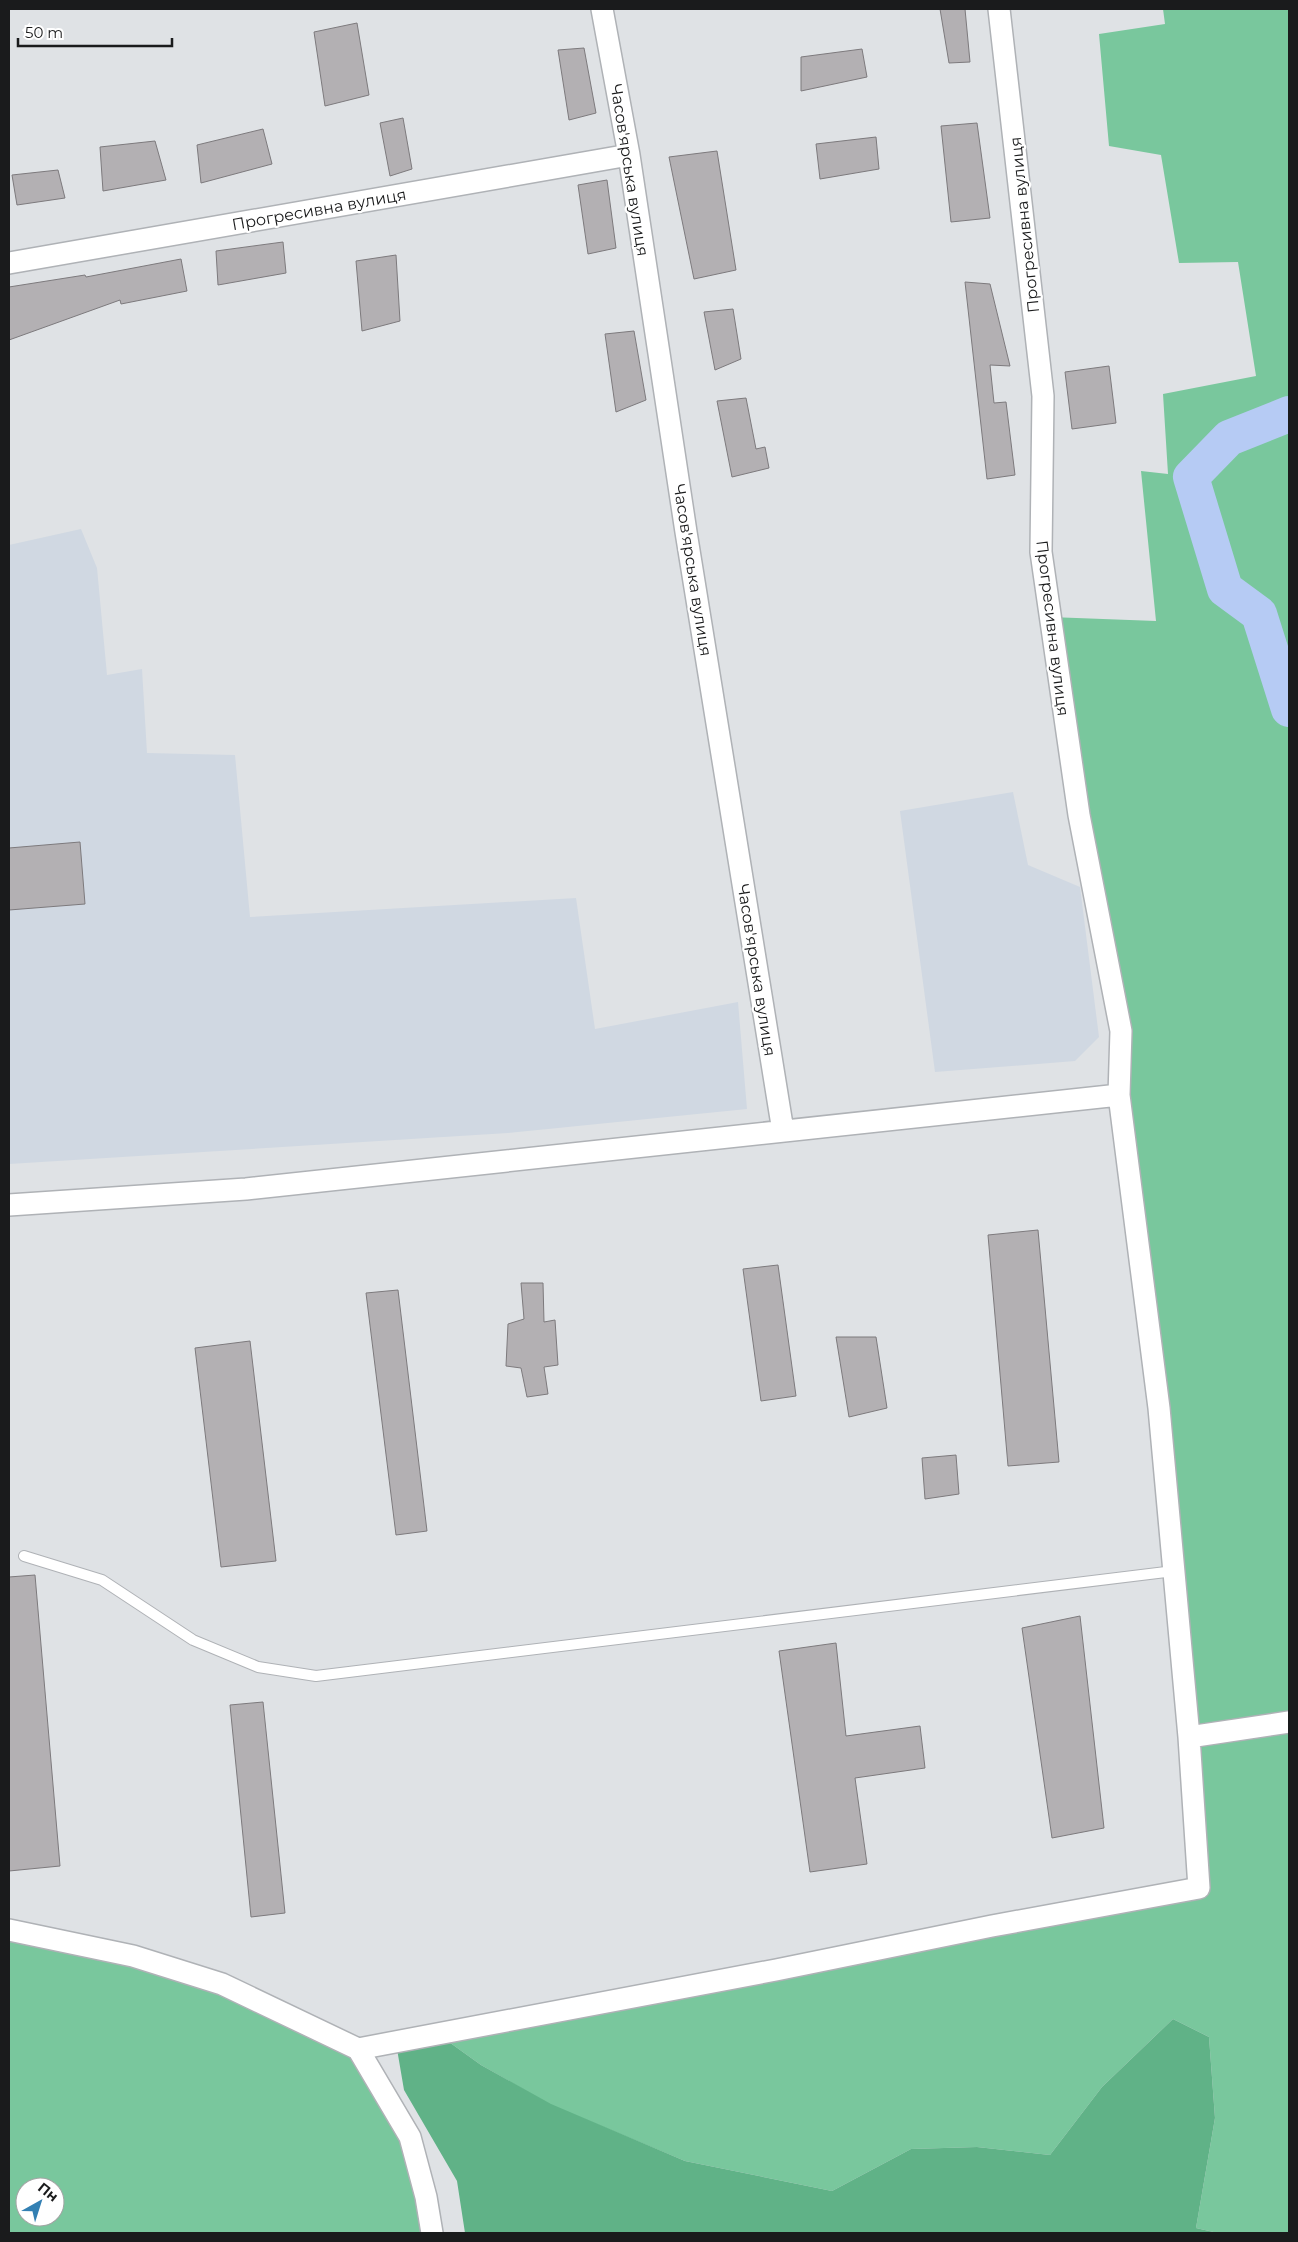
<svg xmlns="http://www.w3.org/2000/svg" width="1298" height="2242" viewBox="0 0 1298 2242" font-family="Montserrat,sans-serif">
<style>
.built{fill:#d0d8e2}
.green{fill:#79c79d;fill-rule:evenodd}
.forest{fill:#60b287}
.lines{fill:none;stroke-linecap:round;stroke-linejoin:round}
.river{stroke:#b6cbf4;stroke-width:36}
.building{fill:#b3b0b3;stroke:#7d7a7d}
.service-casing{stroke:#afb2b6;stroke-width:12}
.minor-casing{stroke:#afb2b6;stroke-width:24}
.service{stroke:#fff;stroke-width:10}
.minor{stroke:#fff;stroke-width:21}
.labels{text-anchor:middle;stroke-width:4.5;stroke-linejoin:round;paint-order:stroke}
.street-label{font-size:16px;fill:#1a1b1c;stroke:#fff}
</style>
<rect width="100%" height="100%" fill="#dfe2e5"/>
<path class="built" d="M81,529L97,568L107,675L142,669L147,753L235,755L250,917L576,898L595,1029L738,1002L747,1109L508,1133L9,1164V545Z
M1013,792L1028,865L1080,887L1099,1037L1075,1061L935,1072L900,811Z"/>
<path class="green" d="M1163,9H1289V2233H1218L1196,2228L1215,2118L1209,2037L1173,2019L1102,2087L1050,2155L977,2147L911,2149L832,2191L685,2161L551,2105L481,2065L442,2037L1199,1888L1121,1031L1050,617L1156,621L1141,471L1168,474L1163,394L1256,376L1238,262L1179,263L1161,155L1109,146L1099,34L1165,24Z
M9,1930L133,1956L358,2049L410,2137L432,2233H9ZM25,2187H55V2217H25Z"/>
<path class="forest" d="M1173,2019L1209,2037L1215,2118L1196,2228L1218,2233H465L457,2181L404,2090L397,2049L442,2037L481,2065L551,2104L685,2161L832,2191L911,2149L977,2147L1050,2155L1102,2087Z"/>
<g class="lines">
<path class="river" d="M1289,414L1229,438L1191,477L1225,589L1259,614L1289,709"/>
</g>
<path class="building" d="M940,9H965L970,62L949,63Z
M357,23L369,95L325,106L314,32Z
M584,48L596,113L569,120L558,50Z
M862,49L867,77L801,91V57Z
M403,118L412,169L390,176L380,123Z
M977,123L990,218L951,222L941,126Z
M263,129L272,164L201,183L197,145Z
M876,137L879,169L820,179L816,144Z
M155,141L166,180L103,191L100,147Z
M717,151L736,270L694,279L669,157Z
M58,170L65,198L17,205L12,175Z
M607,180L616,248L588,254L578,185Z
M283,242L286,273L218,285L216,251Z
M396,255L400,321L362,331L356,261Z
M181,259L187,291L121,304L120,300L9,340V287L85,275L86,277Z
M965,282L990,284L1010,366L990,365L994,403L1006,402L1015,475L987,479Z
M733,309L741,359L715,370L704,312Z
M634,331L646,400L616,412L605,334Z
M1109,366L1116,423L1072,429L1065,372Z
M746,398L756,449L765,447L769,468L732,477L717,401Z
M80,842L85,904L9,910V848Z
M1038,1230L1059,1462L1008,1466L988,1235Z
M778,1265L796,1396L761,1401L743,1269Z
M521,1283H543L544,1322L555,1320L558,1365L544,1367L548,1394L527,1397L521,1368L506,1366L508,1324L524,1319Z
M398,1290L427,1531L396,1535L366,1293Z
M836,1337H876L887,1408L849,1417Z
M250,1341L276,1561L221,1567L195,1348Z
M956,1455L959,1494L925,1499L922,1458Z
M35,1575L60,1866L9,1871V1577Z
M1080,1616L1104,1828L1052,1838L1022,1628Z
M836,1643L846,1736L920,1726L925,1768L855,1778L867,1864L810,1872L779,1651Z
M263,1702L285,1913L251,1917L230,1705Z"/>
<g class="lines">
<g class="service-casing">
<path id="service" d="M24,1556L102,1580L193,1640L258,1667L316,1676L1174,1571"/>
</g>
<g class="minor-casing">
<path id="minor" d="M602,9L629,155L686,532L783,1131
M9,263L629,155
M9,1205L246,1189L1119,1095
M1189,1737L1289,1722
M9,1930L133,1956L222,1984L358,2049L410,2137L426,2197L432,2233
M358,2049L776,1970L992,1926L1199,1888L1189,1737L1159,1408L1119,1095L1121,1031L1079,815L1041,552L1043,396L999,9"/>
</g>
<use href="#service" class="service"/>
<use href="#minor" class="minor"/>
</g>
<g class="labels">
<g class="street-label">
<text transform="translate(630 170) rotate(81)" y="6">Часов'ярська вулиця</text>
<text transform="translate(319 209) rotate(-10)" y="6">Прогресивна вулиця</text>
<text transform="translate(1024 225) rotate(-96)" y="6">Прогресивна вулиця</text>
<text transform="translate(693 570) rotate(81)" y="6">Часов'ярська вулиця</text>
<text transform="translate(1053 628) rotate(83)" y="6">Прогресивна вулиця</text>
<text transform="translate(757 970) rotate(81)" y="6">Часов'ярська вулиця</text>
</g>
</g>
<rect width="1298" height="2242" fill="none" stroke="#1a1b1c" stroke-width="20"/>
<g transform="translate(40 2202) rotate(39)"><circle r="24" fill="#ffffff" stroke="#a3a4a4"/>
<path d="M0-4L9 19L0 12L-9 19Z" fill="#3380b3"/>
<text y="-8" font-size="14" font-weight="bold" text-anchor="middle" fill="#1a1b1c">Пн</text>
</g>
<path d="M18 38v8h154v-8" fill="none" stroke="#1a1b1c" stroke-width="2.5"/>
<text x="25" y="38" font-size="15" fill="#1a1b1c" stroke="#ffffff" stroke-width="4" paint-order="stroke">50 m</text>
</svg>
